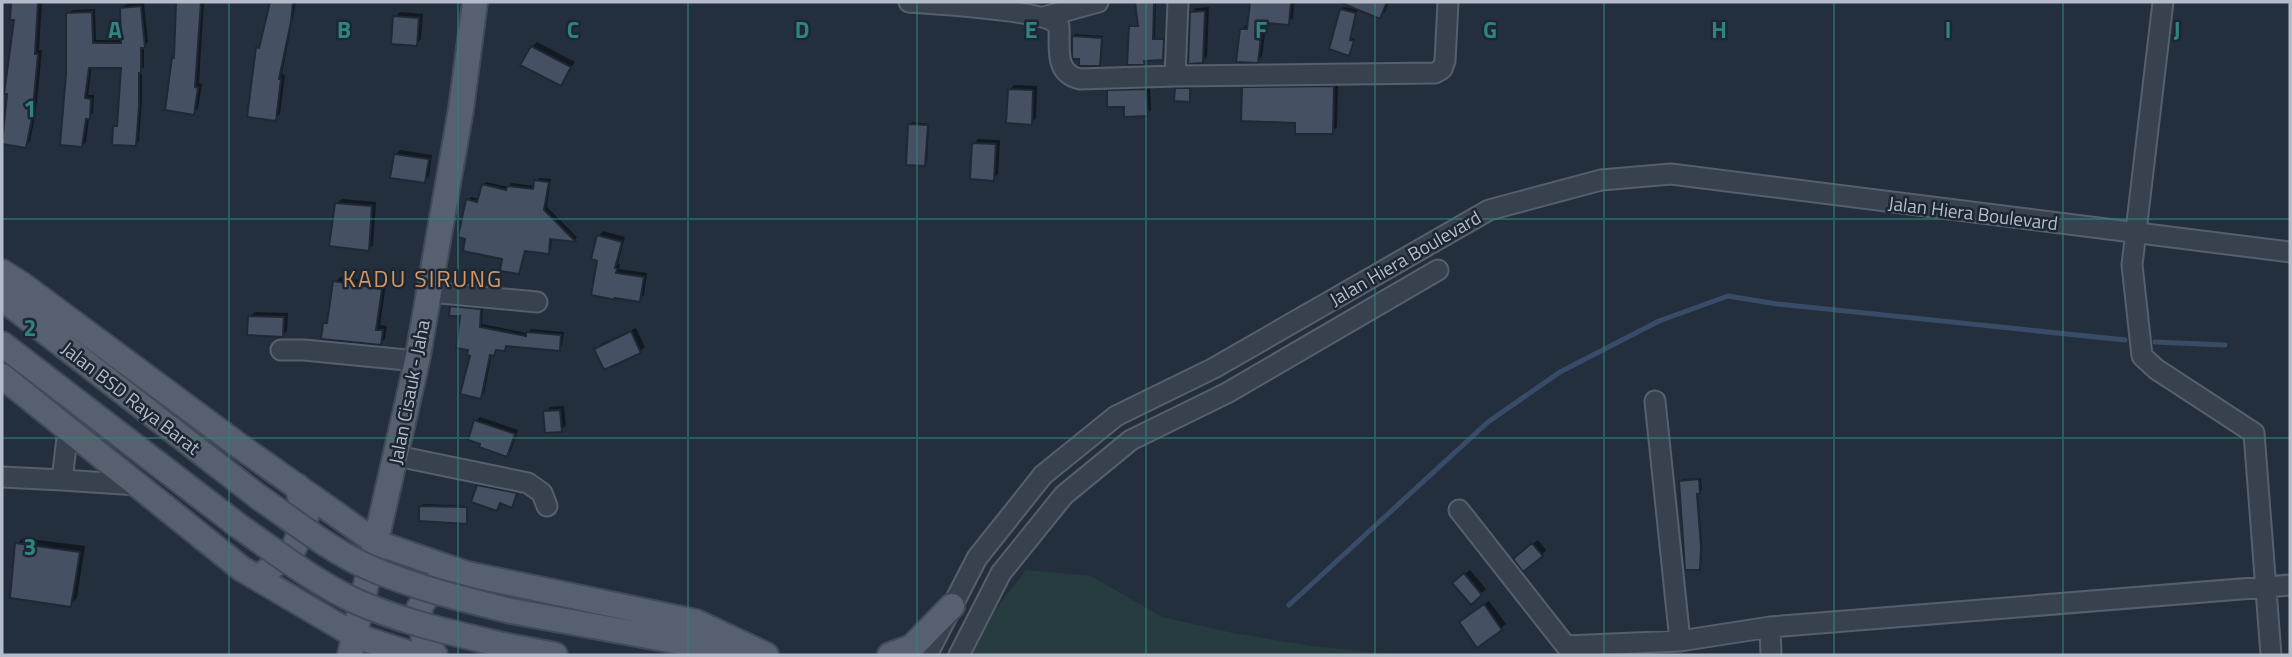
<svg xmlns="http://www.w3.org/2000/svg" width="2292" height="657" viewBox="0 0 2292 657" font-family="'Titillium Web',sans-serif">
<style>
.green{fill:#263c3f}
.shadow{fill:#0007}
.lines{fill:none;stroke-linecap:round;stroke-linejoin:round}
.stream{stroke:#394c67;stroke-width:5}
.building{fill:#455162;stroke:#1f2835;stroke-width:2}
.minor-casing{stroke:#565f6c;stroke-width:23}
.major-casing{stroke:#414a57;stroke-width:28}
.minor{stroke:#38414e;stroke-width:19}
.major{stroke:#56606e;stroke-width:24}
.major-bridge-casing{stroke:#414a57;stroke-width:28;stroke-linecap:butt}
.major-bridge{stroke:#56606e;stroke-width:24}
.grid{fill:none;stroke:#308480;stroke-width:2;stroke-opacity:0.55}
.labels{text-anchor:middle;stroke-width:5;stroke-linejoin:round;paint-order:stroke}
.street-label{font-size:19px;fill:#b4bcc9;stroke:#1d2633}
.quarter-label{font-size:23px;letter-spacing:2px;fill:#d59563;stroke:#1d2633}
.grid-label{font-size:23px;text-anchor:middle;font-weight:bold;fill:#308480;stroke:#1d2633;stroke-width:5;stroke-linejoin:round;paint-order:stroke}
</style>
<rect width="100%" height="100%" fill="#242f3e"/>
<path class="green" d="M1026,570L1091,576L1162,617L1233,633L1311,646L1402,655H971L994,612Z"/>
<path class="shadow" d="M13,2H42L39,50H42L36,112L30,141L26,146L2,142L16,18H12Z
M179,2H204L199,83L202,84L198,108L193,113L173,58L176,56Z
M272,2H296L282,74L285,75L280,114L275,119L258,48L261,45Z
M1136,2H1156L1155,38H1165V57L1163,59H1146L1144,63L1130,27L1140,25Z
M1252,2H1294L1293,18L1288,23L1271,21L1266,27L1262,56L1258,61L1242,29L1246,25H1249Z
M1353,2H1389L1385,12L1380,17L1358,8L1350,38L1355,39L1350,52L1341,9L1343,7L1352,8Z
M144,3L148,42L144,46V67L142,69V101L139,141L135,145L115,126L119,123L122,66H92L88,95H94L93,113L89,118L86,142L82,146L68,75V14L72,10L95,9L96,40H123L122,8L126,4Z
M1209,7L1207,56L1203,61L1192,12L1196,8Z
M400,12L423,14L421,39L416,44L395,17Z
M1075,34L1103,36L1101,62L1099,64L1074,36Z
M537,42L575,62L561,84L532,47Z
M1338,82L1337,127L1332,132L1297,121L1244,88L1249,83Z
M1014,85L1037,86L1036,118L1031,123L1010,90Z
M1150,86L1151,110L1147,114L1125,105L1109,91L1113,87Z
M1178,87H1191L1189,101L1176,89Z
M912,122L929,124L927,162L925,164L910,124Z
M978,139L1000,140L998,174L993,179L974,144Z
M400,150L432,155L429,176L425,181L395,155Z
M539,178L551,179L547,207L577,237L575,240L552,237L551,249L548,252L526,250L521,269L518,272L504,257L468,200L471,197L480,199L483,185L486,182L508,187L511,183L535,186Z
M342,199L376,202L373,245L369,249L337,203Z
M603,231L625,237L618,264H620L619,269L647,273L644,295L639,300L618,297L616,299L593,294L599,260V236Z
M340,277L386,284L380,325L387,326L385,339L380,343L325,323L330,318L335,282Z
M455,304L483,306L482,324L527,333L531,329L564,332L562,346L559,349L508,344L505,349L497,348L494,354H492L484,394L480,397L462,315L452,307Z
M255,312L288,313L287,331L282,336L250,317Z
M636,328L645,347L640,351L596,349L601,344Z
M564,406L566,425L561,430L545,412L550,407Z
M480,417L518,430L511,451L507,455L476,421Z
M1701,478L1702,490L1698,493L1702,544L1701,567L1700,569L1681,481L1683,479Z
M483,482L520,489L515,501L511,506L502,502L497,509L478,486Z
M423,504L468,506V520L466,522L421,506Z
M23,538L85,546L77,598L70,605L17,544Z
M1538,540L1546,550L1542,555L1520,554Z
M1470,570L1486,589L1471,602L1459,578Z
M1489,601L1506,624L1478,645L1466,617Z"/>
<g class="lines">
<path class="stream" d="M2155,342L2225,345
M1289,605L1488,422L1560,372L1659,321L1728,296L1777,304L2125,340"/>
</g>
<path class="building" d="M11,2H38L35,54H38L32,118L26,148L2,144L7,94H4L14,20H10Z
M176,2H201L195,87L198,88L194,115L165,110L172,57L174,58Z
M270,2H293L291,22L279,79H281L276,121L247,117L256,47L259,48Z
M1135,2H1154L1153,39H1164L1163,60L1144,61L1145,65H1127L1129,26H1138Z
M1250,2H1291L1289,25L1267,23L1266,29L1262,28L1258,63L1236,62L1240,29H1247Z
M1339,2H1387L1380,19Z
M141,6L145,48H141V73H139V106L136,146L112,145L113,126H117L121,68H89L85,98L91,99L90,119H86L82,147L60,145L66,74V13L92,12L93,43H121L120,8Z
M1340,9L1356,13L1350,40L1354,41L1349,56L1329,49Z
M1205,11L1203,63L1188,64L1190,12Z
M393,16L419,18L417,46L391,44Z
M1072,36L1102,38L1100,66H1079V59H1073L1072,56Z
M531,46L571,67L561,86L520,65Z
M1334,86L1333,134H1295V123L1241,121L1242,87Z
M1175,88H1190V102L1174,101Z
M1008,89L1033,90L1032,125L1006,123Z
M1146,89L1148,116L1124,117V107H1107V90Z
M908,124L928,125L925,166L906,165Z
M972,143L996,144L994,181L970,179Z
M394,154L429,159L425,183L390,178Z
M534,180L549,182L544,210L576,242L550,239L549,254L525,251L519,274L500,271L502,259L463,251L465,239L458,237L466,199L477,202L482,184L506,190L507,186L533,189Z
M335,203L372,206L369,251L329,246Z
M597,235L622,242L615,268L617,269L616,273L644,277L640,302L615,298L616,300L591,295L597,261L591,259Z
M333,281L382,289L376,330H383L381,345L321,339L323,323H327Z
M450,306L481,309L480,327L526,336V332L561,335L560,351L506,346L505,351L496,350L494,356L490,355L481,399L460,394L470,356L467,355L468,350L456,348L460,316H449Z
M248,316L284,317L283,337L247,335Z
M631,331L641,353L604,370L594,349Z
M560,410L562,432L545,433L543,411Z
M474,420L515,434L507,457L479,447L480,444L468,440Z
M1699,479L1700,494H1697L1701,547L1700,570H1685L1679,481Z
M477,485L517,493L512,508L500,503L497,511L471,502Z
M419,506L467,507V524L419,521Z
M15,543L80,552L71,607L10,598Z
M1532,543L1543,556L1523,572L1513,559Z
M1464,573L1482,595L1471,605L1452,583Z
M1484,604L1502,630L1477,648L1459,622Z"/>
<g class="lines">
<g class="minor-casing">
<path id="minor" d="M909,2C934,4 1047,10 1059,26C1060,49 1054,73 1080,79L1175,76L1435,73L1442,69L1445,61L1448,2
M2163,2L2132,265L2142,356L2156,369L2254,433L2271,655
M1044,17L1098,2
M1175,76L1178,2
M429,292L537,302
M281,350H304L417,361
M1655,401L1680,641
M397,456L528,483L542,493L547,506
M2,477L62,480L68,430
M62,480L138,485
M1459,510L1566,646L1680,641L1770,627L2290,585
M1770,627L1771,655
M927,655L977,558L1043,475L1116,416L1214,368L1489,210L1601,180L1671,174L2290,252
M959,655L1001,573L1064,495L1131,440L1227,393L1438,270"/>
</g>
<g class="major-casing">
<path id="major" d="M2,272L21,284L238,445L377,543L467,574L696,622L766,655
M2,298L260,498
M2,344L240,527
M2,376L242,569L356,636L414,655
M267,571L294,548L306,517L297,486
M511,611L741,653
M503,645L555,655
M350,655L417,361L461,109L475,2
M435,655L424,641L419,608L436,583L448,580
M890,655L912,647L952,606"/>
</g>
<use href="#minor" class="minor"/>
<use href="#major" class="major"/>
<g class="major-bridge-casing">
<path id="major-bridge" d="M260,498C295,522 331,551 370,568C416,588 463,599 511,611
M240,527C276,552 313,581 353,600C401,622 453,633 503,645"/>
</g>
<use href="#major-bridge" class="major-bridge"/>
</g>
<path class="grid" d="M229,2V655M458,2V655M688,2V655M917,2V655M1146,2V655M1375,2V655M1604,2V655M1834,2V655M2063,2V655M2,219H2290M2,438H2290"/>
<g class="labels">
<g class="street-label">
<text transform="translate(1973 213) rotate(7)" y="7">Jalan Hiera Boulevard</text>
<text transform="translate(1405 258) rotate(-30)" y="7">Jalan Hiera Boulevard</text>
<text transform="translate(409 392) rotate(-79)" y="7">Jalan Cisauk - Jaha</text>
<text transform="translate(131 398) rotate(38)" y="7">Jalan BSD Raya Barat</text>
</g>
<g class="quarter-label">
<text x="423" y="287">KADU SIRUNG</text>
</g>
</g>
<g class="grid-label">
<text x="115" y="38">A</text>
<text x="344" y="38">B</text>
<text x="573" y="38">C</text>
<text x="802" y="38">D</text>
<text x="1031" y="38">E</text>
<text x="1261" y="38">F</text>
<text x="1490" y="38">G</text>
<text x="1719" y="38">H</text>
<text x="1948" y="38">I</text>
<text x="2177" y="38">J</text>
<text x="30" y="117">1</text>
<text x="30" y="336">2</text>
<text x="30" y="555">3</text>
</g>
<rect width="2292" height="657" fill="none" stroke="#b4bcc9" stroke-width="7"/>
</svg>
